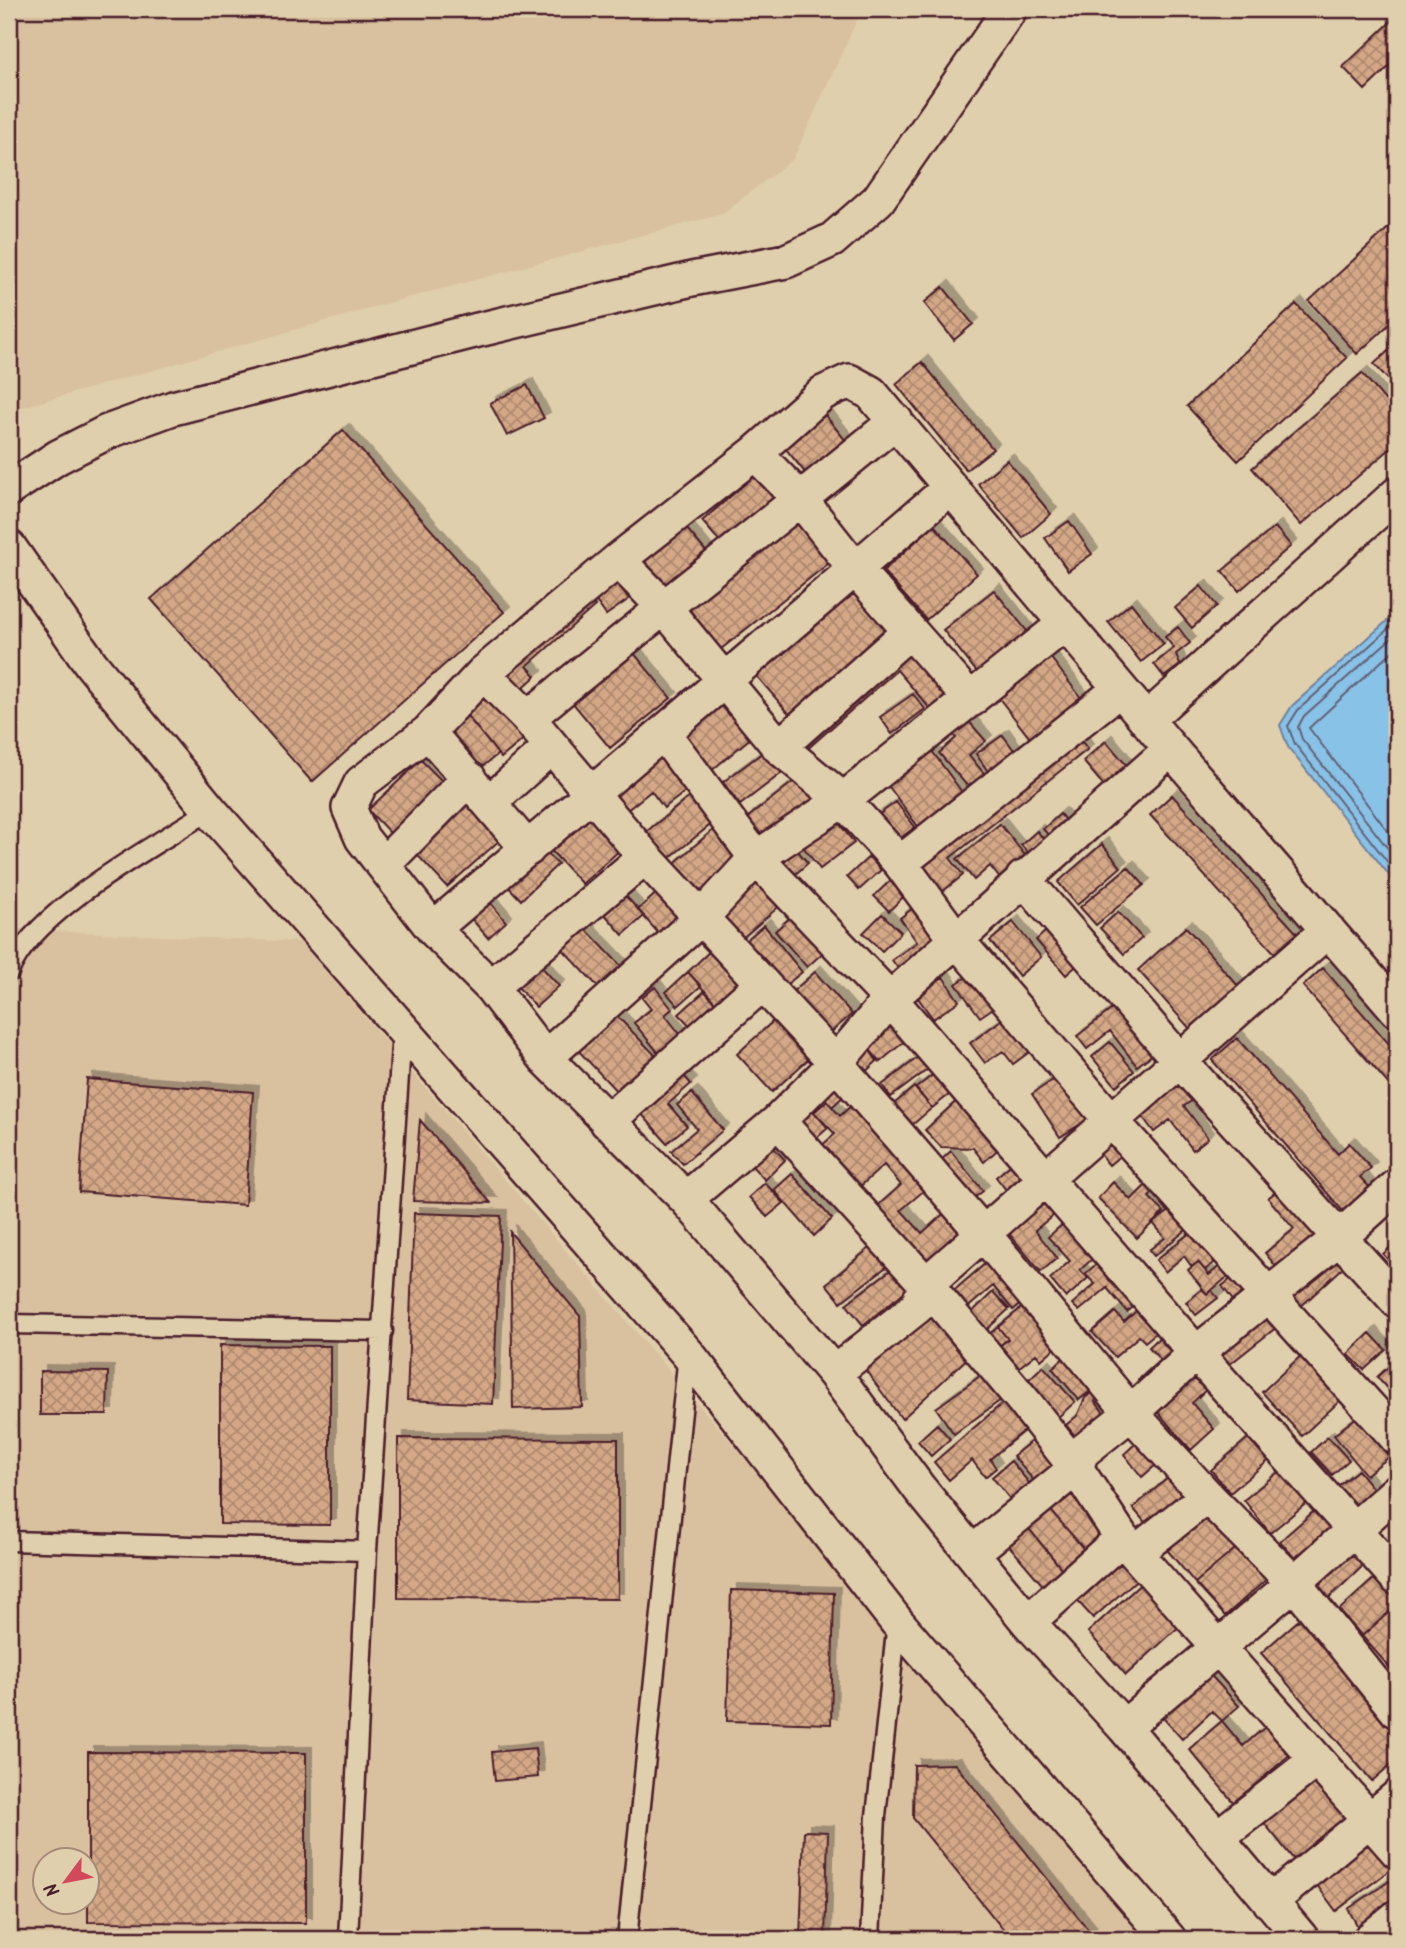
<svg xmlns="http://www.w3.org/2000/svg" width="1406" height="1948" viewBox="0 0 1406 1948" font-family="Kalam,sans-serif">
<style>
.built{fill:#d9c09f;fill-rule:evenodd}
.water{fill:#88c2e7;stroke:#6f819c;stroke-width:2}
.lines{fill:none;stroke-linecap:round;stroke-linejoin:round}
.shore{stroke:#636076;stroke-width:2}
.building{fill:url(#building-cross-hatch);stroke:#4a1f2b;stroke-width:2;filter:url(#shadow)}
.lane-casing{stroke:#4a1f2b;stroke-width:23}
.street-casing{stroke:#4a1f2b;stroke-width:38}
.lane{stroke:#e0cfac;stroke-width:18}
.street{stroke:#e0cfac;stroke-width:33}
</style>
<defs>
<pattern id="building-cross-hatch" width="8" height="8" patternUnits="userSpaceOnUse" patternTransform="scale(1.75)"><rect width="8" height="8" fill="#d4a886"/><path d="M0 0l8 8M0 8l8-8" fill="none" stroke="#ae886e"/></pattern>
<filter id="shadow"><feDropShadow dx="6" dy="-6" stdDeviation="0" flood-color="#0004"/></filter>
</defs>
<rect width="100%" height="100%" fill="#e0cfac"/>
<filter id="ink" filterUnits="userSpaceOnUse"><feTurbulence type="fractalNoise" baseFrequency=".0143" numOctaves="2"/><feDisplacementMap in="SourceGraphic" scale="14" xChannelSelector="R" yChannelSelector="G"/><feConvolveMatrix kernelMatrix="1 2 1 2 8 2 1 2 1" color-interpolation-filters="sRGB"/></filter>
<g filter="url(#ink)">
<path class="built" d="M9,9H862L793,159L722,214L396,301L9,411Z
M9,929L300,942L1159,1939H9ZM46,1860H88V1902H46Z"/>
<path class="water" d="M1397,612V885L1288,747L1280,725L1292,706Z"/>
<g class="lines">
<path class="shore" d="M1397,621L1298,710L1288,726L1295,744L1397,874
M1397,633L1304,716L1298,727L1302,739L1397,860
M1397,647L1309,728L1397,843"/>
</g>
<path class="building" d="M1397,16V59L1365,90L1343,67Z
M1397,220V317L1357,354L1309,301Z
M943,287L973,324L954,340L924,303Z
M1296,304L1347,358L1238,461L1187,406Z
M1397,343V389L1374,364Z
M922,362L993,449L966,470L896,384Z
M1362,373L1397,414V443L1301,525L1252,468Z
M527,385L544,418L507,436L490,403Z
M821,410L851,447L811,480L781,443Z
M343,430L504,612L312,782L151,599Z
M1007,460L1051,514L1023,538L978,484Z
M754,476L773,498L721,543L702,521Z
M799,514L834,559L721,649L686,605Z
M1069,521L1092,554L1068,571L1045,538Z
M682,523L708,554L667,590L640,559Z
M934,525L977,574L926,620L883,571Z
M1275,527L1291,546L1239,591L1222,571Z
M614,578L629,599L606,615L591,594Z
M853,585L892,628L792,717L754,673Z
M1201,586L1217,606L1192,628L1175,608Z
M994,590L1031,636L980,676L943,630Z
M582,591L595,606L527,666L536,676L518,692L497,667Z
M1131,603L1164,644L1141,662L1108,622Z
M1178,627L1190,643L1176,654L1180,665L1164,677L1154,664L1174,648L1165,637Z
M908,641L954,693L933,712L897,670L805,751L795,740Z
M628,646L671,698L610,748L567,696Z
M1048,654L1084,702L1032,741L995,693Z
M488,692L525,738L501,758L465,713Z
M720,693L754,735L711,771L676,728Z
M913,694L925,709L892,734L880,717Z
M465,713L498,754L477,771L444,730Z
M965,717L986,741L969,755L991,782L975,795L939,753L956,738L949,730Z
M1003,735L1021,760L994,780L976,754Z
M1077,736L1088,749L950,858L963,875L936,897L912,867Z
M1106,741L1133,773L1110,793L1083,761Z
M766,750L783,772L740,805L723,782Z
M932,751L967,799L922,832L887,784Z
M658,754L686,791L664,808L651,791L626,811L610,791Z
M421,760L443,782L390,833L368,810Z
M798,778L819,805L768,845L747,818Z
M692,795L714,822L668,859L646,832Z
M1172,795L1303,940L1281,960L1150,815Z
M466,802L500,840L447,887L413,850Z
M896,802L915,827L893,844L874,818Z
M587,810L621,849L582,884L547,846Z
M1060,814L1073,830L1057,845L1043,829Z
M835,818L854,843L820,869L801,844Z
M1000,824L1028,859L1002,881L990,866L974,880L957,859Z
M719,825L746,858L699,897L672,865Z
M1037,831L1052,849L1037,862L1021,845Z
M791,843L808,863L790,879L773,859Z
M1102,844L1121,867L1077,905L1058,882Z
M540,847L558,864L521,900L504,882Z
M869,857L881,870L859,890L847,877Z
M1128,867L1144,885L1096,925L1080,907Z
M756,873L783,903L738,942L712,913Z
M890,881L904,896L889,911L874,896Z
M661,889L684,916L661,936L638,910Z
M623,893L644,916L623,935L602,911Z
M489,901L506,922L488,938L470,917Z
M917,905L945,942L902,974L892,960L917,942L900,918Z
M1118,912L1142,938L1124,954L1100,928Z
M794,914L826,950L807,967L775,931Z
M882,914L901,932L882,951L863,933Z
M578,921L624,969L602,991L556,942Z
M1013,922L1041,957L1019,976L990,941Z
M764,925L802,972L781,989L743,943Z
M1053,925L1083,960L1066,975L1036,940Z
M1186,927L1247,996L1199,1039L1138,970Z
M713,948L743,982L717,1005L688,972Z
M540,965L559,986L536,1007L517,986Z
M1323,968L1397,1053V1094L1303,986Z
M975,971L999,1004L980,1017L956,984Z
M688,972L701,986L678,1006L666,992Z
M815,972L852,1014L829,1034L792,992Z
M943,977L959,1001L933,1019L916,995Z
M655,987L672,1009L665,1015L687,1043L665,1061L634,1023L651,1009L642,998Z
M705,991L719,1007L694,1030L679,1014Z
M1116,1006L1153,1054L1137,1066L1110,1031L1087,1049L1077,1036Z
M613,1012L660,1060L622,1097L576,1048Z
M780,1015L814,1054L772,1092L737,1054Z
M1007,1016L1032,1050L1013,1064L1003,1051L985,1063L970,1043Z
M891,1023L906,1040L880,1062L866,1045Z
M1237,1038L1338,1154L1349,1143L1371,1168L1360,1177L1375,1193L1348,1217L1212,1060Z
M1110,1042L1134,1071L1116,1086L1092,1057Z
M866,1045L877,1061L861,1076L844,1057Z
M921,1055L935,1064L891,1097L882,1085Z
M677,1067L691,1084L668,1104L687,1126L667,1143L634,1105Z
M943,1067L959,1087L932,1108L916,1088Z
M1065,1072L1093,1116L1060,1137L1032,1094Z
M833,1078L847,1093L832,1107L819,1091Z
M1184,1078L1199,1096L1184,1106L1208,1138L1193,1150L1170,1120L1154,1132L1139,1112Z
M87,1079L253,1092L245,1205L79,1192Z
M914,1087L932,1108L911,1126L894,1104Z
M692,1093L723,1130L683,1164L671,1151L697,1129L677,1105Z
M964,1094L1007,1141L984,1162L973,1148L941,1147L925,1130Z
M827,1101L840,1116L853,1104L927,1188L901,1210L922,1233L949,1209L968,1230L926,1268L874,1209L901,1185L884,1165L855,1191L818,1149L835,1134L814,1112Z
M807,1104L828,1128L812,1142L791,1118Z
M420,1120L491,1203L413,1201Z
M1111,1129L1127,1150L1109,1165L1100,1154L1076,1172Z
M771,1145L785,1160L765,1180L751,1165Z
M951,1151L983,1191L970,1201L939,1162Z
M1019,1158L1033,1176L1010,1195L996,1177Z
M792,1174L832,1219L814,1236L774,1190Z
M1153,1178L1161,1186L1149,1197L1164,1212L1137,1238L1098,1198L1113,1182L1131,1200Z
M765,1183L784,1203L767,1217L749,1197Z
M1283,1186L1326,1238L1282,1274L1265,1253L1294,1229L1268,1198Z
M1048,1196L1060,1210L1035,1230L1057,1258L1041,1272L1006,1230Z
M1170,1198L1191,1226L1154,1256L1149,1250L1165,1238L1153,1223L1168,1212L1161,1204Z
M414,1213L501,1216L493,1404L407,1400Z
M1070,1218L1100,1252L1080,1270L1088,1278L1066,1298L1050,1279L1070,1261L1048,1237Z
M1196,1228L1220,1258L1205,1270L1198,1262L1192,1267L1184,1256L1165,1272L1156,1260Z
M510,1232L580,1316L582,1407L513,1409Z
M1397,1241V1270L1383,1254Z
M871,1247L886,1267L841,1302L826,1284Z
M1333,1251L1346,1265L1298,1309L1285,1294Z
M1106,1256L1143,1299L1127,1312L1107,1288L1079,1311L1072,1304L1095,1284L1085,1274Z
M992,1258L1027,1299L1013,1310L993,1286L965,1310L951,1293Z
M1227,1260L1236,1270L1207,1294L1188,1270L1198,1262L1209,1275Z
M892,1269L908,1289L863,1325L846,1304Z
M1240,1272L1256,1294L1238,1307L1222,1286Z
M1202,1289L1207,1294L1211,1290L1218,1298L1196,1315L1186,1302Z
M993,1292L1009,1309L982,1334L967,1317Z
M1030,1301L1063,1341L1041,1360L1036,1354L1008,1376L990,1353L1008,1339L998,1327Z
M1144,1304L1164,1326L1145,1342L1139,1336L1115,1357L1092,1332L1115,1312L1124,1322Z
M1270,1308L1282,1323L1230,1364L1218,1349Z
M931,1312L971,1355L902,1419L866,1371Z
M998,1327L1008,1339L996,1349L986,1337Z
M1370,1333L1386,1350L1364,1370L1348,1354Z
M1159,1338L1172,1353L1147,1391L1138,1380L1160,1360L1149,1347Z
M220,1345L330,1346V1525L220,1524Z
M1071,1352L1098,1385L1079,1400L1052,1368Z
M1304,1353L1344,1397L1302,1436L1262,1392Z
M1397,1359V1400L1377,1377Z
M1192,1365L1210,1386L1192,1403L1214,1429L1191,1450L1155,1409Z
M1043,1366L1075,1402L1056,1419L1024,1384Z
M40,1371L108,1372L107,1415H40Z
M987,1371L1005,1397L954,1434L936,1408Z
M1097,1388L1101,1393L1095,1401L1104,1413L1115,1405L1079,1441L1066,1425L1077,1416L1085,1398Z
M1003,1403L1025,1430L990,1459L996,1468L985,1477L972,1460L949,1480L934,1462Z
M1357,1417L1389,1457L1366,1475L1334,1435Z
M937,1424L950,1439L931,1456L918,1441Z
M1254,1433L1274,1456L1230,1493L1211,1470Z
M1144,1436L1163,1459L1142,1477L1124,1454Z
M1328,1437L1349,1460L1332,1475L1311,1452Z
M398,1438L618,1439V1599L398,1598Z
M1034,1439L1056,1464L1035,1482L1013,1456Z
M1011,1461L1030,1484L1010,1499L992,1477Z
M1288,1464L1315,1496L1270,1533L1244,1500Z
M1177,1470L1192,1488L1148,1526L1133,1508Z
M1358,1470L1375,1491L1355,1507L1338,1486Z
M1074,1485L1113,1533L1088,1554L1048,1507Z
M1208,1506L1241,1544L1195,1583L1163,1545Z
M1320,1506L1338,1526L1298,1562L1280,1541Z
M1048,1507L1088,1554L1065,1573L1026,1525Z
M1026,1525L1065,1573L1046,1589L1006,1542Z
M1241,1544L1269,1577L1225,1616L1195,1583Z
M1354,1549L1367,1562L1326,1601L1313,1588Z
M1121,1554L1141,1576L1093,1618L1073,1596Z
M1378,1575L1397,1597V1605L1362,1636L1339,1610Z
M1144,1581L1183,1623L1126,1675L1088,1632Z
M731,1590L834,1593L831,1724L727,1721Z
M1397,1605V1661L1390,1668L1362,1636Z
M1307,1613L1397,1718V1759L1372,1781L1261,1653Z
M1204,1668L1239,1706L1222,1721L1212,1711L1182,1739L1157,1711Z
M1222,1721L1243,1746L1270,1723L1294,1751L1234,1803L1189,1749Z
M535,1748L538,1777L495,1781L492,1752Z
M88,1752L306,1753V1923L88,1922Z
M955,1764L1091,1933L1084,1939H1011L913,1818L914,1765Z
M1314,1774L1353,1823L1299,1866L1260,1818Z
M804,1831L828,1832L825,1939H800Z
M1372,1837L1395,1866L1336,1911L1314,1881Z
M1397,1876V1902L1361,1932L1348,1909Z"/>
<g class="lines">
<g class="lane-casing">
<path id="lane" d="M9,972C33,910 154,847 210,810
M9,1324L383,1331
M9,1541L367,1551
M348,1939L367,1551L402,1031
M627,1939L688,1354
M870,1939L876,1816L897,1622"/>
</g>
<g class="street-casing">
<path id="street" d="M755,453L801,500L857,571L971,700
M9,489L58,457L107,432L173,408L478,330L692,279L786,261L832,240L878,200L1010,9
M9,547L91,664L210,810L688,1354L897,1622L1169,1939
M618,560L663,606L779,747L843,800L900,863L956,939L1110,1119L1397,1438
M483,673L528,718L645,857L836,1063L982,1232L1131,1413L1207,1496L1294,1583L1124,1727
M528,718C649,617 774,522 896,421
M1146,720L1397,494
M428,732L528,849
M664,734L756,858L890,999L1196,1353L1397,1578
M779,747L910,631
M490,802L551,747
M900,863L1120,689
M383,865L469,778
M1023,878L1179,1060L1397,1301
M433,929L950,488
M491,987L645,857
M545,1058L702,917L756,858L843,800L1065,624
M778,1121L926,1284L1026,1404L1076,1468L1122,1538L1397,1851
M607,1122L762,984
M686,1199L778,1121L836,1063L890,999L1171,749
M834,1373L917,1307L926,1284L1328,930
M1397,1491L1294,1583L1397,1711
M972,1553L1076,1468L1082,1452L1131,1413L1196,1353L1339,1238L1397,1186
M1135,1553L1207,1496
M1028,1622L1122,1538
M1218,1837L1316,1760
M1270,1902L1397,1797
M1302,1939L1124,1727L1028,1622L919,1488L834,1373L686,1199L545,1058L491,987L433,929L362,838L349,808L361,783L428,732L483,673L618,560L755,453L823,393L849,381L871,393L1171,749L1397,1010
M1370,1939L1397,1917"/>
</g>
<use href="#lane" class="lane"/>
<use href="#street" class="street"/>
</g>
</g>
<rect width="1406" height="1948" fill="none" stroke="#e0cfac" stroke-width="35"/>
<rect x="18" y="18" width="1371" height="1913" fill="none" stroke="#4a1f2b" stroke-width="2.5" filter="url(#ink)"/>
<g transform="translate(66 1881) rotate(238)"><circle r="33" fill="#e0cfac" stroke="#a48978" stroke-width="2"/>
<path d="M0-5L12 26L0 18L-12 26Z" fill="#d1495b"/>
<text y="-10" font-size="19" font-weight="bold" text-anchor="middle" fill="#4a1f2b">N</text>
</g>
</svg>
